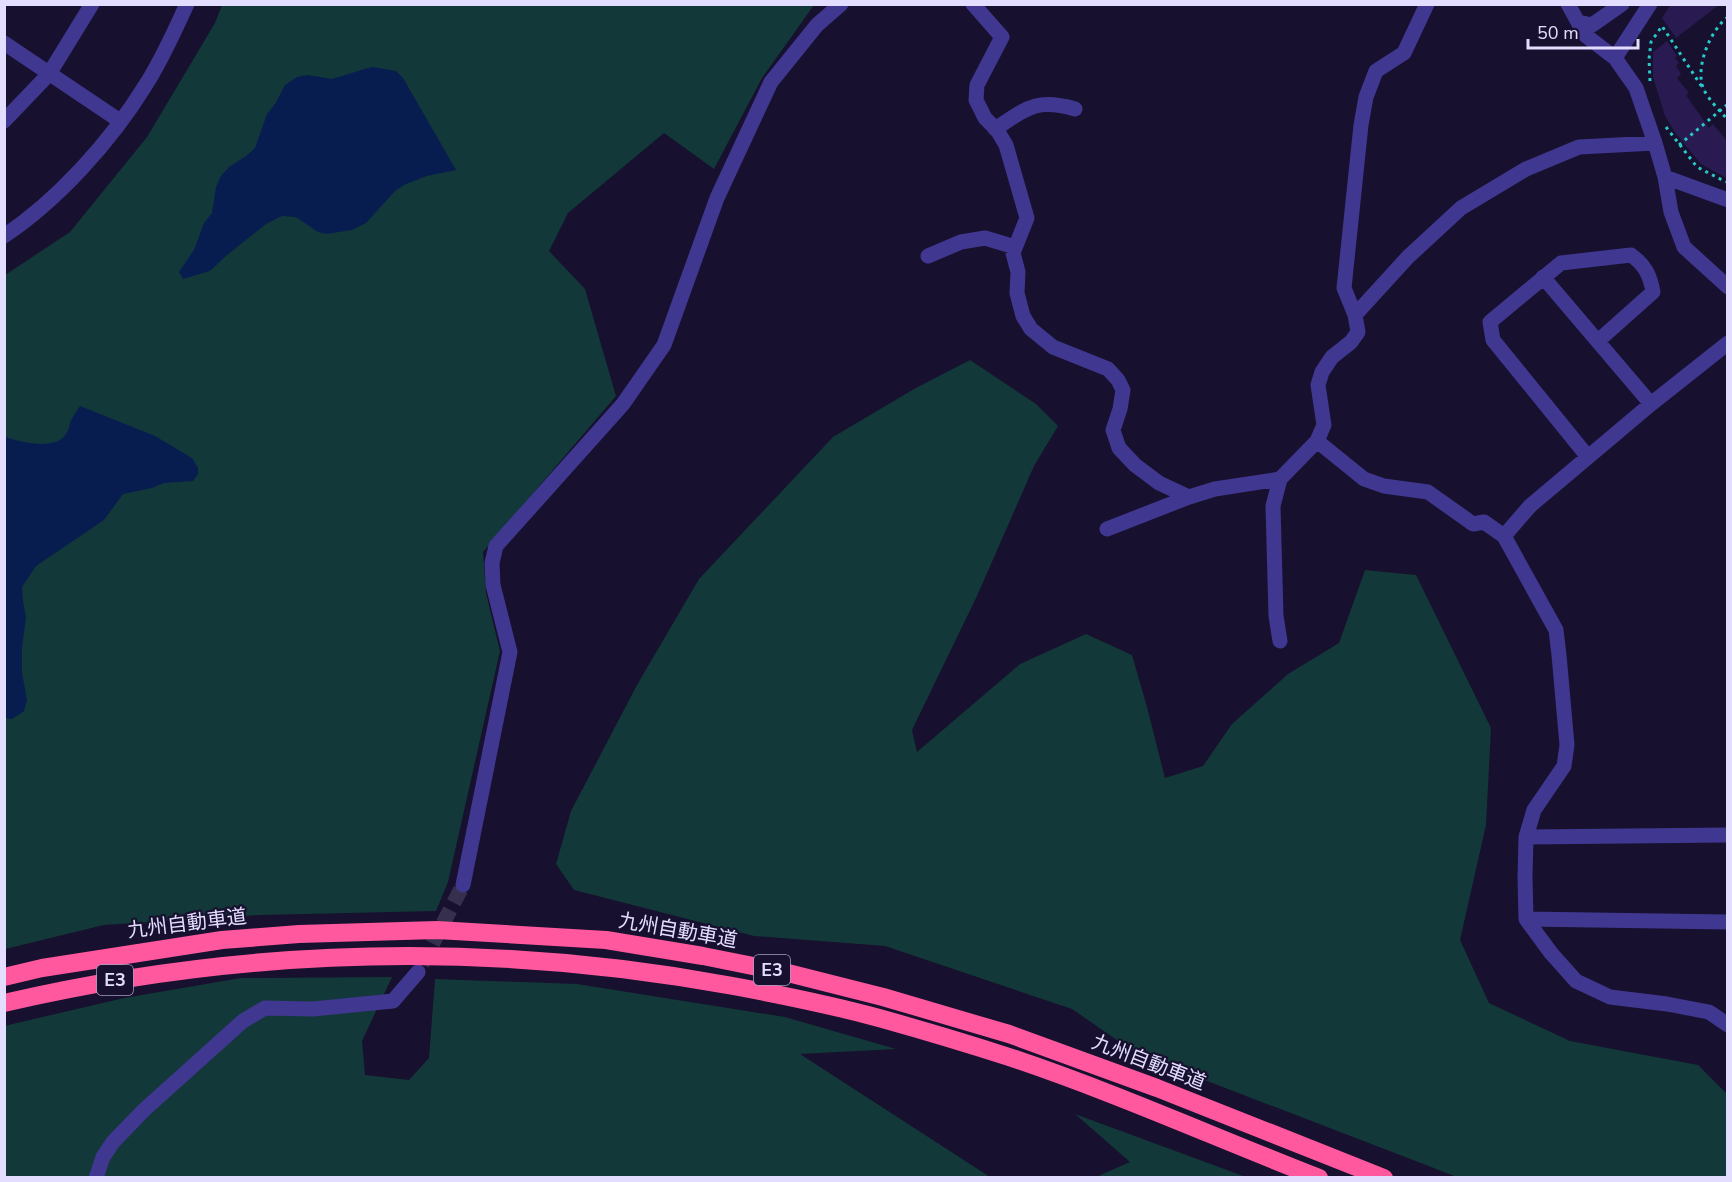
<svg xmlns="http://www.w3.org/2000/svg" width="1732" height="1182" viewBox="0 0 1732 1182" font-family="'Nunito Sans','Noto Sans JP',sans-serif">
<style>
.green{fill:#123839}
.water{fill:#071d50}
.building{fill:#291a51}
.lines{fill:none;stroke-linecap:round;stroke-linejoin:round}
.minor-tunnel{stroke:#362f4d;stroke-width:15;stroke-dasharray:15 8;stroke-linecap:butt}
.path{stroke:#27c9c9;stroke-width:3;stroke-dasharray:3 4.5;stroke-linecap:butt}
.minor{stroke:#403791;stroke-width:15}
.tertiary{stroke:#403791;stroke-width:15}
.motorway{stroke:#ff589e;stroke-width:18}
.labels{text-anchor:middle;stroke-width:4.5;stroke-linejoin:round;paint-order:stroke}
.shield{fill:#17102e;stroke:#a6a0c0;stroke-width:1.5}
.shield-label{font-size:18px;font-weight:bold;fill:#e3ddff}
.street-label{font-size:20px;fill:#e3ddff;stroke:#17102e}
</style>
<rect width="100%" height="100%" fill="#17102e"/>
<path class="green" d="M222,5H814L762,78L714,169L664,133L568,213L549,251L585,289L616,396L483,552L486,593L500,651L448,882L436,911L260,915L104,925L5,949V275L70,232L147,137L215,23Z
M970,360L1036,404L1058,426L1034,466L977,596L912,730L917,752L1020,664L1086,634L1132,655L1147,707L1165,778L1203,766L1232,724L1288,674L1339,643L1365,570L1416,575L1491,728L1486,825L1460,940L1489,1003L1570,1041L1698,1065L1727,1094V1177H1457L1137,1054L1072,1009L885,946L754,936L574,890L556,864L571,811L637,685L699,579L833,437L914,389Z
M392,977L362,1041L365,1075L409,1080L429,1058L435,979L577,984L785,1017L896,1049L800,1054L990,1177H5L4,1026L124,998L241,978Z
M1075,1114L1246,1177H1096L1130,1162Z"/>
<path class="water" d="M373,67L396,71L403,78L456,170L427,176L406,184L395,191L366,223L352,230L326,234L318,232L296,217L282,216L266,224L227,255L210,271L183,279L179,272L194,250L204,223L212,213L216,187L221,176L229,167L246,156L255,148L267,114L275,104L285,85L297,77L308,75L332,79L368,68Z
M80,406L155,436L192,458L198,468V474L193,481L164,483L152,488L123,494L104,520L36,566L22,587L23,601L26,618L22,647V672L27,700L24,711L12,719L5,718V437C21,442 58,452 67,432C69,429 69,426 70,423C72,417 77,411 80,406Z"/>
<path class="building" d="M1671,4H1720L1676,38L1662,18Z
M1667,41L1677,56L1675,58L1679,63L1676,66L1681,74L1677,78L1689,93L1686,95L1709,128L1713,124L1728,142V179L1701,164L1676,134L1665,116L1653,77V52Z"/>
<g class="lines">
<path class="minor-tunnel" d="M422,964L463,885"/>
<path class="path" d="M1728,17C1710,30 1694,69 1704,90C1709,100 1720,111 1728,120
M1650,81L1649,59L1651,42L1662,26L1704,90
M1666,127L1697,167L1726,182
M1679,145L1728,104"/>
<path class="minor" d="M973,4L1002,37L977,85L976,100L985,118L997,130L1006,145L1027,218L1013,253L1018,272L1017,293L1023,316L1031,329L1053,347L1108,369L1118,380L1123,390L1120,409L1113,430L1119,448L1135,465L1159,483L1189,497L1215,489L1280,479
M1568,4L1585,35L1615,58L1636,88L1655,143L1665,177L1671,212L1684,247L1728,287
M1578,22L1592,25L1622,4
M1615,58L1650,4
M4,121L49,74L92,4
M995,129C1027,108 1036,98 1075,109
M1665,177L1728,200
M928,256L961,242L985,238L1015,247
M1543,277L1651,404
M1355,315L1408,257L1461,208L1526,169L1579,147L1655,143
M1317,441L1364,479L1384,486L1428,492L1473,524L1484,522L1504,536L1556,630L1559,655L1567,745L1564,766L1534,810L1526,837L1525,877L1526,919L1551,953L1576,981L1610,997L1667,1004L1709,1012L1728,1025
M1588,457L1493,340L1490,322L1561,263L1631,255C1645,265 1650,275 1653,292L1598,341
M1107,529L1189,497
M1504,536L1530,506L1651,404L1728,343
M1280,641L1276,616L1273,506L1280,479L1317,441L1324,425L1318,385L1322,372L1332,357L1351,342L1358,332L1355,315L1344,288L1361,125L1366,97L1376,71L1404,53L1427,4
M1526,837L1728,835
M463,885L510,652L493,585L492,563L496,546L623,404L664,345L717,198L771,82L817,25L841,4
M1526,919L1728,922
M96,1178L103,1157L113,1142L144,1110L243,1021L265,1008L313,1009L393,1001L418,972"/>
<path class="tertiary" d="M4,43L120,121
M4,236C58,200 111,141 145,86C162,60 174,32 187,4"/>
<path class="motorway" d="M4,977L42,968L222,940L299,934L437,930L606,940L703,956L788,973L883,997L1009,1034L1157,1088L1384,1178
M4,1003C245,947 489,941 733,986C782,995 831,1005 879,1018C922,1030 966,1043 1009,1057C1114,1092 1216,1138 1319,1178"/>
</g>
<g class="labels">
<g class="shield">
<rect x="754" y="955" width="36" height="30" rx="4.5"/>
<rect x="97" y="965" width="36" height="30" rx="4.5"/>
</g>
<g class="shield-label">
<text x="772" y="976">E3</text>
<text x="115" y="986">E3</text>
</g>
<g class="street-label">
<text transform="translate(187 923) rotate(-7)" y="7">九州自動車道</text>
<text transform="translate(678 930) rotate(10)" y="7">九州自動車道</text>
<text transform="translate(1149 1062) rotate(21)" y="7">九州自動車道</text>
</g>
</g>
<rect width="1732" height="1182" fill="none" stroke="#e3ddff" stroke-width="12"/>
<path d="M1528 39v9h110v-9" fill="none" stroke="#e3ddff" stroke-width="3"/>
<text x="1537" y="39" font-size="18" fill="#e3ddff" stroke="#17102e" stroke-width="4.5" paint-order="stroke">50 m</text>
</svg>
